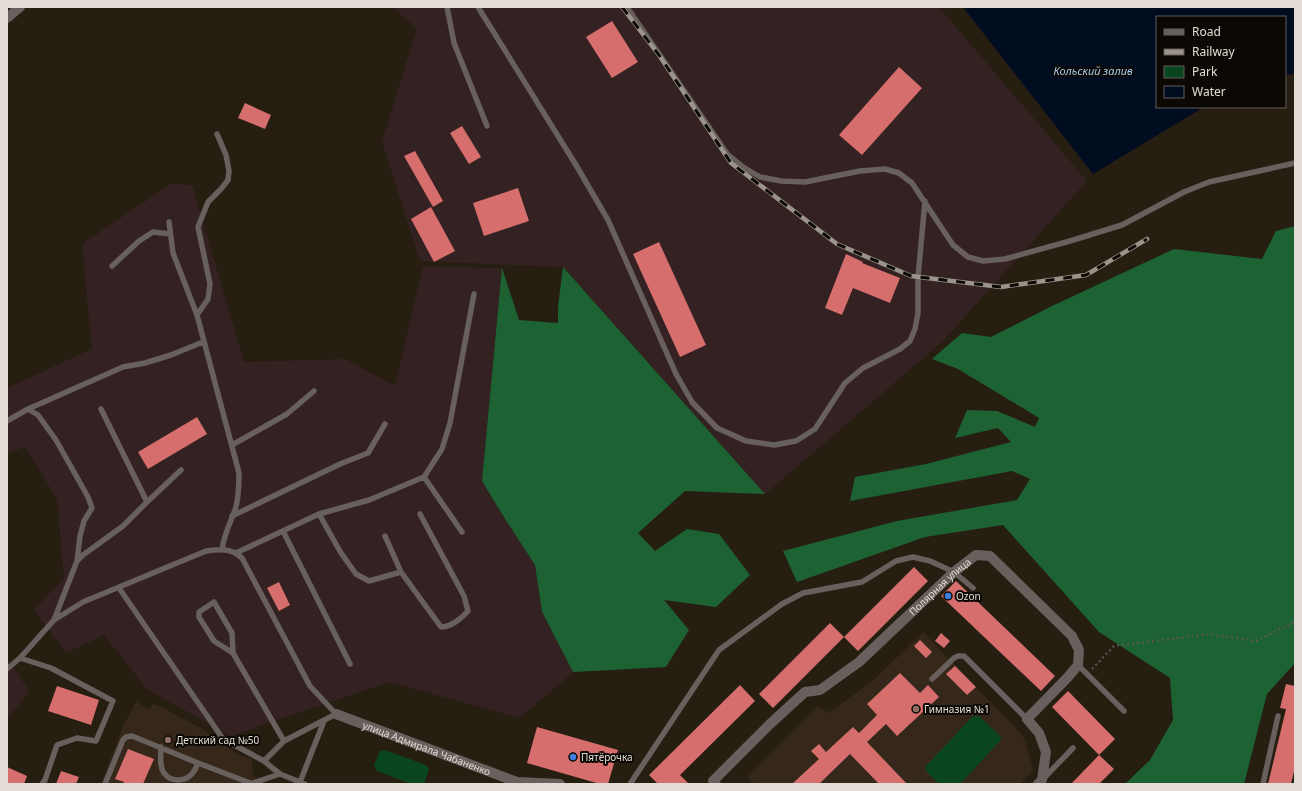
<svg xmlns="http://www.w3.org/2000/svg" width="1302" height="791" viewBox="0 0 1302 791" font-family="'Noto Sans',sans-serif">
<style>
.industrial{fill:#342121}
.education{fill:#35281b}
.green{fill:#09451e}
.forest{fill:#1d6232}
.water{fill:#000d21}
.building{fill:#d56e6d}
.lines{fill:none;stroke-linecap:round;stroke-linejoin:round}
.path{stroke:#60584e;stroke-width:2;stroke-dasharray:2 3;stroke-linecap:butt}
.service{stroke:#68605d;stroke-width:5.5}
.minor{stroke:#68605d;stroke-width:10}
.rail-casing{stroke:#9b948a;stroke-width:4.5}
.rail{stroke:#0c0905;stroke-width:3;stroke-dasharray:9;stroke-linecap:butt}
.shop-dot{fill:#3f7fe0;stroke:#0c0905;stroke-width:1.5}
.education-dot{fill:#8d6e63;stroke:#0c0905;stroke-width:1.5}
.labels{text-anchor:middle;stroke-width:4;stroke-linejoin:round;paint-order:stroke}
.street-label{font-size:10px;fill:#e2dcd4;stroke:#0c0905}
.poi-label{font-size:10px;fill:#e2dcd4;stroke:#0c0905;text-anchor:start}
.water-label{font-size:11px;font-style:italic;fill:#a5caed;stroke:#0c0905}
</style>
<rect width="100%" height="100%" fill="#271e12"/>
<path class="industrial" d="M392,7H939L1087,181L942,342L765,494L563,267L420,261L382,142L417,28Z
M171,184L192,185L244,362L345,359L395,386L423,266L502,268L482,481L505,519L535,565L542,612L573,672L520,718L389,682L230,736L147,689L104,635L66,653L34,610L64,578L57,499L25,447L7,453V388L92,349L82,244Z
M7,658L29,691L7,720Z"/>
<path class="education" d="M923,632L1024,737L1033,770L1020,784H754L747,776L817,706L828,713L873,681Z
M136,702L150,709L153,704L163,708L199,727L237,754L252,759L253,775L260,784H101L124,724Z"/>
<path class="green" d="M973,716H979L1001,737L1000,741L960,784H939L926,771V766Z
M385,750L426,765L429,769L424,784H411L377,771L374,765L380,751Z"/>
<path class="forest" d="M1295,226V663L1267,694L1244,784H1125L1150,760L1173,720L1170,678L1099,632L1003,525L925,537L797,582L783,551L897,521L1017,500L1030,479L1012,471L850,501L855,477L926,464L1011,442L998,428L955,438L967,410L997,411L1035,427L1039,418L958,369L932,359L962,333L991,337L1052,306L1174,249L1262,259L1276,231Z
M563,267L765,494L685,491L638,533L655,551L687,529L719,534L750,575L716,607L664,600L689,630L666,667L573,672L542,612L535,565L505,519L482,481L502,268L519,320L558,323V307Z"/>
<path class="water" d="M963,7H1295V74L1285,75V17H1157V107H1204L1093,174Z"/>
<path class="building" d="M612,21L638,62L612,78L586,37Z
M899,67L922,88L862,155L839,135Z
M245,103L271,115L265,129L238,118Z
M462,126L481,157L469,164L450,133Z
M415,151L443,201L433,207L404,156Z
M518,188L529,221L484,236L473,203Z
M431,207L455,251L434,262L411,219Z
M659,242L706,345L680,357L633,254Z
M846,254L863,262L862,263L900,278L890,303L853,288L842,315L825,308Z
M197,417L207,434L148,469L138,452Z
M914,567L928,581L858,651L844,637Z
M956,581L1055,676L1041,691L941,596Z
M279,582L290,605L279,611L267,588Z
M830,623L844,637L773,708L759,694Z
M941,633L950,641L944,648L935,641Z
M920,640L932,652L926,658L914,646Z
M955,666L976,687L967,695L946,674Z
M900,673L920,693L928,685L939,697L897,736L886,724L867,742L907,784H879L850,754L819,784H792L819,759L811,751L819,744L826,752L853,727L859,733L877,715L867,704Z
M1286,684L1295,686V767L1291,784H1268L1286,709L1280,708Z
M740,685L755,701L680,775L689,784H658L649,775Z
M57,686L99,700L91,725L48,711Z
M1068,691L1115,739L1099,755L1052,707Z
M537,727L618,750L608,784H600L527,763Z
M128,749L154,759L143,784H123L124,782L115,779Z
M1099,755L1114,769L1099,784H1071Z
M7,767L27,776L24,784H7Z
M61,771L79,777L76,784H56Z"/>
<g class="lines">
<path class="path" d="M1092,669L1114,646L1209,634L1256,641L1295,622"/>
<path class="service" d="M447,7L454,43L487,126
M478,7L576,165L608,220L676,374L692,402L717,428L746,441L774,445L796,441L815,429L845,383L863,368L900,349L910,341L915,329L918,313V277L925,201
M627,7L728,155L743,167L760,177L781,181L805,182L860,171L885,169L899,173L912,183L953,245L968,257L983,261L1005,259L1070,241L1122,225L1184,192L1209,182L1295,163
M169,222L173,253L197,315L239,473C239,485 239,498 235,510C230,523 224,535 222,549
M112,266L139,241L153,232L170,234
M197,315L208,299L210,284L198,227L208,202L221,189L228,180L229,171L226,155L217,134
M28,409L123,367L145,363L171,355L203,342
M101,409L147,502
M7,421L28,409L38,415L56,440L88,497L92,508L84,521L80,536L77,561
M232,445L287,414L314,391
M424,477L462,532
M319,514L341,553L356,574L369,581L401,572
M232,516L340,464L368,453L385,424
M283,531L350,664
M385,536L401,572L441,627C451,627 462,618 468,611L464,596L420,514
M236,553L319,514L369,500L424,477L442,449L450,423L474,294
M54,620L77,561L83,555L123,526L147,502L181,470
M233,653L232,633L214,602L199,612V617L214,641L233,653L284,741
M20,658L51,668L113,701L96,741L77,738L57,745L45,780L42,784
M1078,665L1124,711
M7,669L20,658L54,620L83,602L206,551C220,549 231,548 242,558L310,686L336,714L284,741L264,761L223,739L119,588
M932,679L954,658L958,656H964L1027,719
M264,761L280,774L305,784
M198,763L250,783
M1044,778L1073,748
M300,782L324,721
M105,784L123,740L126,737L132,736L198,763C197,765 196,769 194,771C188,782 171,783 164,773C159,766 161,755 161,747
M250,784L280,774
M630,784L719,650L782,604L803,593L862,582L896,561L913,557L930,561L954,572L973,588
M1263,784L1278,716"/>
<g class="minor">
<path d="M7,18L20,7"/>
<path id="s1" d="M336,714L517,782L560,784"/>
<path id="s2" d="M716,784L713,781L770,724L805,692L820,690L859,662L954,572L976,555L990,556L1072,636L1079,650L1078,665L1068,677L1027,719L1039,733L1046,752L1042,780L1038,784"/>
</g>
<g class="rail-casing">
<path id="rail" d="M622,7L659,55L731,163L837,244L911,276L1001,287L1086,275L1147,239"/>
</g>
<use href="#rail" class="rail"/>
</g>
<g class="shop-dot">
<circle cx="948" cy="596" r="4"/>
<circle cx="573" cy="757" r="4"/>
</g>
<g class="education-dot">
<circle cx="916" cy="709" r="4"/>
<circle cx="168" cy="740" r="4"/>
</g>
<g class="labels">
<g class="street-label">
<text dy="4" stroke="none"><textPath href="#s2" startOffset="306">Полярная улица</textPath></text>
<text dy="4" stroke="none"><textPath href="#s1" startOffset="97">улица Адмирала Чабаненко</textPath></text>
</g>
<g class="poi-label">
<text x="956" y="600">Ozon</text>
<text x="924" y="713">Гимназия №1</text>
<text x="176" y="744">Детский сад №50</text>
<text x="581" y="761">Пятёрочка</text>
</g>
<g class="water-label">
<text x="1093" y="75">Кольский залив</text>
</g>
</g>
<rect width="1302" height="791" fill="none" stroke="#e2dcd4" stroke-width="16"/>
<rect x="1156" y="16" width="130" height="92" fill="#0c0905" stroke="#625d58"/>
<rect x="1164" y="29" width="20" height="6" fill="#68605d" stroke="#625d58"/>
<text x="1192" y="36" font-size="12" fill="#e2dcd4">Road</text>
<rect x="1164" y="49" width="20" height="6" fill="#9b948a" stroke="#625d58"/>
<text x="1192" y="56" font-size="12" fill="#e2dcd4">Railway</text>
<rect x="1164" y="66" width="20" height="12" fill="#09451e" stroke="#625d58"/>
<text x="1192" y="76" font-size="12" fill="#e2dcd4">Park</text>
<rect x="1164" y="86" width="20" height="12" fill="#000d21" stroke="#625d58"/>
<text x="1192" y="96" font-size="12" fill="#e2dcd4">Water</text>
</svg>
